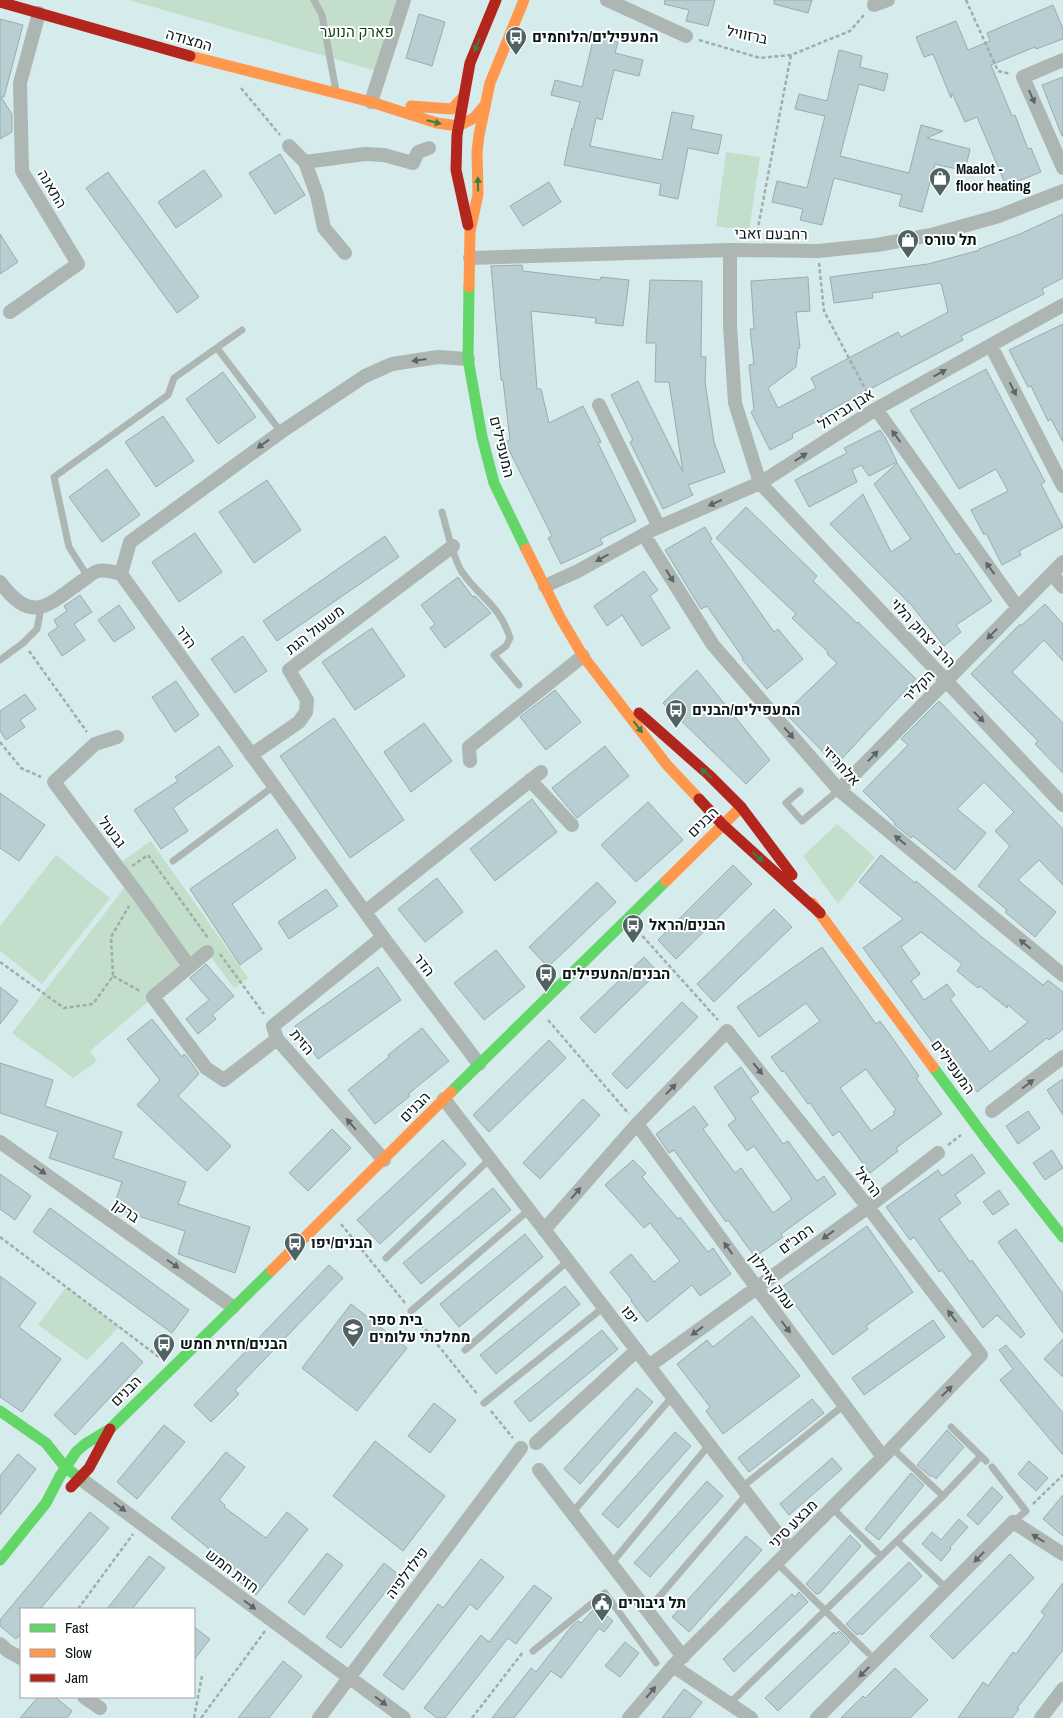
<svg xmlns="http://www.w3.org/2000/svg" width="1063" height="1718" viewBox="0 0 1063 1718" font-family="'Archivo Narrow',Heebo,sans-serif">
<style>
.green{fill:#c4decc}
.building{fill:#b9ced2;stroke:#9aabac;fill-rule:evenodd}
.lines{fill:none;stroke-linecap:round;stroke-linejoin:round}
.path{stroke:#a3acab;stroke-width:2.5;stroke-dasharray:4 2.5;stroke-linecap:butt}
.lane{stroke:#aeb6b4;stroke-width:7}
.street{stroke:#aeb6b4;stroke-width:14}
.fast{stroke:#63d668;stroke-width:11}
.slow{stroke:#ff974d;stroke-width:11}
.jam{stroke:#b3261e;stroke-width:11}
.oneway{fill:#3a8044}
.oneway2{fill:#5b6666}
.labels{text-anchor:middle;stroke-width:4;stroke-linejoin:round;paint-order:stroke}
.park-label{font-size:15px;fill:#144512;stroke:#fff}
.street-label{font-size:15px;fill:#081717;stroke:#fff}
.poi-label{font-size:15px;font-weight:bold;fill:#081717;stroke:#fff;text-anchor:start}
</style>
<rect width="100%" height="100%" fill="#d6ecec"/>
<path class="green" d="M129,0H401L380,72Z
M726,152L760,157L749,231L716,226Z
M837,824L875,857L838,904L803,856Z
M151,841L248,978L234,988L207,952L90,1051L97,1061L73,1078L12,1033L129,882L117,865Z
M56,855L110,898L42,984L0,951V926Z
M66,1287L119,1327L87,1360L38,1325Z"/>
<path class="building" d="M665,0H715L708,26L686,21L689,10L664,4Z
M774,0H812L808,13L774,4Z
M1053,5L1063,29V39L1036,49L1035,47L991,65L1012,116L1015,115L1028,149L1031,148L1041,172L1006,186L977,117L965,122L952,93L951,98L933,54L924,57L916,37L956,21L968,50L990,41L987,33Z
M419,14L445,22L432,66L406,58Z
M0,19L23,25L4,97H1L12,114V132L0,139Z
M594,36L618,42L615,53L643,60L639,76L614,70L602,120L596,118L590,146L662,160L672,112L694,116L691,129L722,135L718,154L688,148L678,199L659,195L661,184L564,165L572,128L573,129L580,102L551,95L555,80L582,87Z
M839,50L862,56L860,67L888,74L884,91L859,84L840,156L909,173L921,125L943,131L927,138L970,149L965,171L935,164L922,212L899,206L902,195L834,178L822,225L800,220L803,209L772,202L777,181L807,188L825,116L795,109L799,94L827,101Z
M1063,77V136H1062L1042,85Z
M280,154L305,195L275,214L249,173Z
M204,170L222,196L176,228L158,202Z
M108,172L199,297L177,313L86,188Z
M549,182L561,202L523,226L510,206Z
M1063,214V278L1042,289L1044,294L961,336L963,340L821,415L823,418L792,434L793,438L770,450L751,412L754,410L749,365L754,364L750,329H754L751,281L808,277L810,311L796,312L800,348H798L796,367L768,388L778,408L816,388L811,378L898,332L901,337L948,312L941,283L872,293L873,298L834,303L830,277L928,264L980,250L979,249L1020,234Z
M0,234L18,262L0,274Z
M522,265L523,271L600,280L601,277L629,280L623,326L595,323L596,318L531,311L537,389H541L549,423L583,406L601,442L598,443L636,521L600,539L603,544L561,564L548,538L552,536L505,442L510,440L503,380H501L491,266Z
M650,280L702,281L701,357H706L705,382L714,442L725,472L688,485L693,495L663,509L630,442L633,440L611,395L638,381L683,472L669,382H655L656,343H646Z
M1063,324V442L1051,419L1048,421L1031,386L1028,387L1009,350Z
M986,369L1045,482L1041,484L1063,527L1019,551L1021,555L1002,565L986,533L984,535L971,510L1008,491L996,469L959,489L910,410Z
M223,372L256,417L218,444L186,399Z
M163,416L194,461L156,487L125,442Z
M880,430L885,437L897,462L869,476L861,465L852,470L857,482L809,507L795,480L847,453L844,448Z
M897,463L956,555L959,553L992,601L956,625L961,632L944,646L912,606L830,524L863,494L891,552L911,539L874,484Z
M107,469L140,515L102,542L69,497Z
M267,480L301,530L254,563L219,512Z
M746,507L817,576L813,581L857,623L858,622L916,679L836,765L785,713L837,663L827,654L828,652L792,618L796,614L716,538Z
M705,527L712,539L710,541L774,632L778,629L803,659L767,689L742,659L743,658L707,606L701,609L665,550Z
M195,533L222,572L179,602L152,562Z
M385,536L399,557L277,641L263,621Z
M644,571L658,590L650,596L670,628L642,646L622,615L607,626L594,606Z
M458,577L473,597L475,596L491,613L445,648L430,628L435,624L421,605Z
M80,595L92,612L74,624L85,640L62,656L48,634L58,627L54,620L67,611L64,606Z
M1045,604L1063,624V661L1044,640L1012,672L1063,723V773L1035,744L1038,741L971,674L1020,624L1021,626Z
M119,605L135,628L114,642L98,620Z
M372,628L405,676L355,710L322,662Z
M243,636L267,671L235,693L211,659Z
M697,670L770,760L746,784L663,703Z
M176,681L199,715L175,732L152,697Z
M555,690L581,722L546,750L520,717Z
M25,694L36,709L20,720L25,727L6,740L0,731V711Z
M939,701L1063,829V885L1039,860L1018,880L1056,912L1035,937L1005,912L1007,910L978,886L1010,846L995,831L1014,812L984,782L957,809L986,833L955,870L913,836L911,838L894,824L895,823L863,791L908,745L901,739Z
M334,718L404,820L350,858L280,756Z
M424,723L452,761L411,792L384,752Z
M219,746L233,766L173,808L188,831L161,849L134,810L178,781L175,777Z
M605,746L629,776L577,818L552,788Z
M0,793L45,825L19,861L0,848Z
M532,799L557,832L495,881L470,849Z
M648,802L683,840L636,882L601,845Z
M277,829L296,858L232,904L262,949L240,965L190,889Z
M881,855L915,883L916,881L983,938L1043,985L1048,980L1063,992V1029L1049,1040L1047,1038L977,1092L948,1052L943,1056L930,1039L863,948L903,919L859,882ZM921,932L962,964L957,971L978,988L980,986L1007,1008L1008,1005L1028,1022L990,1052L950,999L955,995L947,984L924,1000L911,981L920,974L901,947Z
M733,865L752,884L676,959L658,940Z
M437,878L463,912L425,942L398,909Z
M597,882L616,902L548,967L529,947Z
M326,889L338,906L289,939L278,922Z
M774,909L792,927L714,1002L697,984Z
M822,947L876,1024L880,1021L898,1046L919,1076L916,1078L942,1114L896,1148L898,1151L870,1173L839,1131L833,1136L810,1103L808,1104L784,1071L782,1072L771,1057L820,1021L806,1003L759,1037L737,1007ZM866,1069L896,1110L893,1112L895,1114L871,1131L840,1088Z
M496,950L525,987L484,1020L454,983Z
M644,957L658,972L595,1033L580,1018Z
M206,964L234,996L212,1015L216,1019L198,1034L186,1019L209,1000L190,978Z
M378,967L401,1000L318,1059L295,1026Z
M0,987L18,1001L0,1024Z
M682,1002L698,1017L627,1089L612,1074Z
M152,1019L182,1057L184,1054L187,1057L199,1074L178,1096L231,1146L207,1171L137,1105L160,1080L127,1039Z
M422,1028L449,1061L408,1094L410,1096L375,1124L348,1090L389,1057L388,1055Z
M549,1040L566,1058L489,1132L473,1115Z
M0,1063L53,1080L45,1106L122,1132L113,1158L186,1182L178,1204L250,1227L235,1273L178,1254L185,1231L113,1208L122,1182L49,1158L58,1132L0,1113Z
M741,1067L759,1092L750,1098L783,1144L788,1141L817,1181L824,1176L836,1194L781,1234L783,1237L755,1257L728,1220L726,1222L674,1150L669,1153L656,1134L694,1106L708,1125L703,1129L735,1173L741,1168L773,1213L792,1199L754,1146L747,1151L728,1125L736,1119L714,1087Z
M1063,1079V1115L1047,1090Z
M583,1099L600,1115L540,1179L523,1163Z
M1028,1111L1040,1128L1018,1144L1006,1126Z
M332,1129L351,1148L308,1191L289,1173Z
M443,1140L466,1164L380,1244L357,1220Z
M1052,1150L1063,1168L1045,1180L1033,1163Z
M972,1154L985,1173L955,1195L961,1203L939,1219L970,1262L972,1260L1025,1334L1021,1338L997,1315L983,1328L942,1270L939,1272L914,1237L910,1240L886,1207L938,1170L942,1176Z
M633,1160L646,1173L642,1177L678,1219L680,1217L708,1252L713,1248L731,1274L700,1296L692,1285L647,1322L631,1301L632,1300L610,1272L631,1254L654,1282L680,1261L650,1223L644,1228L605,1185Z
M0,1174L31,1196L15,1220L0,1209Z
M493,1188L511,1210L421,1284L403,1263Z
M999,1190L1009,1204L993,1215L983,1202Z
M50,1208L189,1310L172,1333L33,1232Z
M867,1226L913,1292L866,1326L868,1329L833,1355L782,1287Z
M1016,1229L1063,1294V1333L998,1242Z
M525,1234L543,1257L459,1327L440,1304Z
M329,1265L343,1278L235,1390L239,1394L211,1422L194,1405Z
M0,1276L36,1303L19,1327L61,1359L22,1412L0,1397Z
M565,1286L580,1304L496,1374L480,1355Z
M351,1304L407,1348L357,1411L302,1368Z
M752,1316L800,1376L723,1434L706,1411L710,1407L677,1364L707,1340L713,1347Z
M933,1320L945,1337L864,1395L852,1378Z
M602,1330L618,1349L530,1422L514,1402Z
M1063,1339V1377L1044,1359Z
M122,1342L143,1362L75,1435L54,1415Z
M1006,1345L1063,1413V1455L1000,1380L1013,1369L999,1350Z
M637,1388L653,1402L580,1484L564,1469Z
M812,1399L824,1413L749,1472L738,1458Z
M434,1403L456,1420L430,1453L408,1436Z
M164,1425L185,1442L137,1499L117,1482Z
M947,1430L964,1447L936,1479L932,1475L931,1477L917,1465Z
M675,1432L691,1446L618,1528L602,1514Z
M375,1441L445,1496L403,1551L333,1496Z
M226,1452L245,1467L219,1500L225,1505L224,1507L266,1538L287,1512L308,1529L256,1595L235,1578L239,1573L171,1518Z
M18,1454L36,1469L0,1515V1476Z
M832,1458L842,1469L789,1515L780,1504Z
M1029,1461L1048,1478L1036,1491L1018,1474Z
M911,1473L924,1485L879,1540L865,1529Z
M707,1481L723,1496L650,1577L634,1563Z
M992,1487L1003,1497L978,1525L967,1515Z
M1063,1495V1536L1043,1519Z
M90,1512L109,1528L40,1609H21V1633L16,1639L0,1626V1620Z
M959,1519L968,1527L950,1547L951,1549L941,1561L922,1544L932,1532L941,1540Z
M850,1535L861,1546L820,1593L816,1594L806,1584Z
M746,1536L762,1550L689,1632L672,1617Z
M327,1553L343,1565L304,1615L288,1602Z
M1010,1554L1034,1578L953,1659L930,1636Z
M149,1556L165,1568L132,1609H107Z
M481,1559L504,1577L477,1610L470,1604L403,1690L383,1675L438,1604L443,1608Z
M909,1562L922,1576L862,1635L860,1633L857,1635L846,1624Z
M384,1563L399,1575L341,1648L326,1637Z
M1063,1583V1650L1017,1708L1019,1709L1012,1718H958L983,1682L988,1686L1013,1652L1016,1654L1045,1615L1041,1612Z
M534,1585L552,1598L516,1644L508,1638L445,1718H437L424,1708L481,1635L489,1642Z
M799,1592L808,1602L734,1672L723,1659L792,1594L795,1597Z
M596,1607L613,1621L604,1632L599,1628L561,1678L551,1671L514,1718H492L531,1668L536,1672L571,1627L578,1621L581,1623Z
M194,1627L210,1639L194,1660Z
M839,1631L850,1642L778,1711L765,1698L834,1632L836,1634Z
M625,1642L639,1653L620,1677L605,1666Z
M283,1661L302,1676L269,1718H238Z
M895,1668L928,1700L910,1718H841L863,1696L865,1698Z
M684,1689L702,1702L690,1718H662Z
M38,1697H55L72,1711L67,1718H20Z"/>
<g class="lines">
<path class="path" d="M966,0L998,71L1011,74
M699,40L760,58L791,55L850,31L864,15
M241,88L280,135
M756,238L791,55
M819,263L824,311L869,396
M29,651L87,732
M0,742L21,768L41,777
M132,866L148,855L208,938
M638,931L718,1020
M220,954L264,1014
M0,962L64,1008L93,1004L113,976L111,937L129,906
M113,976L140,991
M548,1020L629,1114
M948,1145L961,1135
M341,1224L405,1303
M0,1237L159,1357
M417,1319L478,1395
M491,1411L513,1438
M1033,1504L1063,1475
M78,1609L133,1534
M194,1718L202,1676
M201,1718L265,1631
M472,1718L523,1652"/>
<path class="lane" d="M314,0L322,15L336,91
M217,348L281,432
M442,512C447,529 453,558 462,572C479,597 500,605 510,638L506,646L494,655L519,685
M88,577L69,547L54,477L168,395L174,378L242,330
M0,660L23,643L37,629L41,608
M800,791L786,803L802,821L839,790
M173,861L274,786
M386,1258L490,1159
M411,1311L529,1210
M465,1350L568,1261
M484,1403L604,1307
M951,1427L986,1461
M891,1447L943,1496
M992,1467L1026,1511L1013,1522
M742,1487L844,1405
M832,1508L881,1556
M572,1513L672,1397
M897,1541L947,1589
M777,1563L868,1653
M611,1564L709,1445
M647,1611L747,1494
M533,1651L605,1593L656,1663
M729,1704L943,1496L981,1456"/>
<path class="street" d="M607,0L686,36
M875,0L874,5L888,0
M1063,60L1023,77L1063,168
M371,102L404,0
M289,146L305,162L317,195L324,228L345,253
M305,162L365,154L384,155L413,163L418,152L429,148
M730,250V326L735,403L760,483L1063,805
M470,258L730,250L818,251L877,245L931,235L999,216L1063,191
M10,312L78,264L22,171L20,83L39,13
M991,346L1063,486
M599,405L659,527
M876,409L1018,608
M644,535L713,645L839,790L1063,975
M121,574L383,937L479,1064
M121,574L130,542L281,432L365,376L392,364L438,357L468,359
M1052,574L1063,587
M0,582C32,625 47,606 82,581C87,578 93,572 98,571C106,569 114,572 121,574
M545,586L578,571L652,530L760,483L876,409L1063,305
M117,737L95,744L54,782L137,893L189,966
M251,755L299,722L306,712L307,700L289,670L453,546
M470,761L469,747L583,656
M530,780L572,825
M839,790L1063,562
M365,912L541,772
M383,937L273,1026L277,1039L384,1160
M207,952L153,997L206,1068L224,1080L277,1039
M444,1099L790,1550
M992,1111L1063,1057
M637,1124L757,1288L883,1457
M0,1142L233,1307
M544,1230L637,1124L727,1031L868,1207L981,1355L883,1457L673,1666L629,1718
M649,1366L868,1207L938,1153
M536,1443L637,1350
M539,1470L683,1657
M81,1479L404,1718
M0,1644L8,1651L21,1658
M673,1666L751,1718
M84,1697L100,1708
M319,1718L521,1448
M817,1718L1013,1522L1063,1554
M1041,1718L1063,1689"/>
<path class="fast" d="M469,287L468,359L482,437L494,483L526,549
M933,1067L987,1140L1063,1237
M451,1092L666,881
M0,1411L46,1443L65,1467L81,1479
M0,1560L46,1503L60,1476L76,1452L85,1444L110,1429L272,1270"/>
<path class="slow" d="M190,56L371,102L437,123L458,126L474,118L485,105
M411,106L452,109L463,97
M469,287L470,232L478,194L477,152L479,135L490,83L524,0
M526,549L560,617L583,656L667,765L699,799
M666,881L741,807
M812,903L933,1067
M272,1270L451,1092"/>
<path class="jam" d="M0,2L190,56
M468,225L456,170L457,135L470,63L496,0
M639,713L709,775L741,807L792,875
M699,799L722,824L820,913
M71,1487L89,1468L110,1429"/>
</g>
<defs><path id="oneway-solid" d="M-6-.8H1V-3.2L6.5 0L1 3.2V.8H-6Z" transform="scale(1.25)"/></defs>
<g class="oneway">
<use href="#oneway-solid" transform="translate(477 45) rotate(113)"/>
<use href="#oneway-solid" transform="translate(434 122) rotate(14)"/>
<use href="#oneway-solid" transform="translate(478 184) rotate(-91)"/>
<use href="#oneway-solid" transform="translate(638 727) rotate(52)"/>
<use href="#oneway-solid" transform="translate(706 773) rotate(-138)"/>
<use href="#oneway-solid" transform="translate(758 857) rotate(42)"/>
</g>
<g class="oneway2">
<use href="#oneway-solid" transform="translate(1032 97) rotate(66)"/>
<use href="#oneway-solid" transform="translate(419 360) rotate(172)"/>
<use href="#oneway-solid" transform="translate(940 373) rotate(-29)"/>
<use href="#oneway-solid" transform="translate(1013 389) rotate(63)"/>
<use href="#oneway-solid" transform="translate(896 436) rotate(-126)"/>
<use href="#oneway-solid" transform="translate(263 444) rotate(144)"/>
<use href="#oneway-solid" transform="translate(801 457) rotate(-33)"/>
<use href="#oneway-solid" transform="translate(715 503) rotate(156)"/>
<use href="#oneway-solid" transform="translate(602 558) rotate(151)"/>
<use href="#oneway-solid" transform="translate(990 568) rotate(-126)"/>
<use href="#oneway-solid" transform="translate(670 576) rotate(58)"/>
<use href="#oneway-solid" transform="translate(992 634) rotate(134)"/>
<use href="#oneway-solid" transform="translate(979 717) rotate(46)"/>
<use href="#oneway-solid" transform="translate(789 733) rotate(49)"/>
<use href="#oneway-solid" transform="translate(873 756) rotate(-46)"/>
<use href="#oneway-solid" transform="translate(900 840) rotate(-141)"/>
<use href="#oneway-solid" transform="translate(1025 944) rotate(-141)"/>
<use href="#oneway-solid" transform="translate(758 1069) rotate(51)"/>
<use href="#oneway-solid" transform="translate(1028 1084) rotate(-37)"/>
<use href="#oneway-solid" transform="translate(671 1089) rotate(-46)"/>
<use href="#oneway-solid" transform="translate(351 1124) rotate(-131)"/>
<use href="#oneway-solid" transform="translate(40 1170) rotate(35)"/>
<use href="#oneway-solid" transform="translate(576 1193) rotate(-49)"/>
<use href="#oneway-solid" transform="translate(828 1235) rotate(144)"/>
<use href="#oneway-solid" transform="translate(728 1248) rotate(-126)"/>
<use href="#oneway-solid" transform="translate(173 1264) rotate(35)"/>
<use href="#oneway-solid" transform="translate(952 1316) rotate(-127)"/>
<use href="#oneway-solid" transform="translate(786 1327) rotate(53)"/>
<use href="#oneway-solid" transform="translate(697 1331) rotate(144)"/>
<use href="#oneway-solid" transform="translate(947 1391) rotate(-45)"/>
<use href="#oneway-solid" transform="translate(120 1507) rotate(37)"/>
<use href="#oneway-solid" transform="translate(1038 1538) rotate(-148)"/>
<use href="#oneway-solid" transform="translate(979 1557) rotate(134)"/>
<use href="#oneway-solid" transform="translate(250 1605) rotate(37)"/>
<use href="#oneway-solid" transform="translate(864 1672) rotate(135)"/>
<use href="#oneway-solid" transform="translate(651 1692) rotate(-50)"/>
<use href="#oneway-solid" transform="translate(381 1701) rotate(37)"/>
</g>
<defs>
<g id="bus-pin" transform="scale(1.125)"><path d="M0 17L-7.5 6A9.5 9.5 0 1 1 7.5 6Z" fill="#506262" stroke="#fff"/><path d="M-5-6H5V4H4V6H2V4H-2V6H-4V4H-5ZM-3.5-4V0h7V-4ZM-3.5 1.2v1.5H-2V1.2ZM2 1.2v1.5H3.5V1.2Z" fill="#fff"/></g>
<g id="shop-pin" transform="scale(1.125)"><path d="M0 17L-7.5 6A9.5 9.5 0 1 1 7.5 6Z" fill="#506262" stroke="#fff"/><path d="M-5-2.5h2.3a2.7 3.5 0 0 1 5.4 0H5L5.5 6h-11ZM-1.5-2.5h3a1.5 2.3 0 0 0-3 0Z" fill="#fff"/></g>
<g id="school-pin" transform="scale(1.125)"><path d="M0 17L-7.5 6A9.5 9.5 0 1 1 7.5 6Z" fill="#506262" stroke="#fff"/><path d="M0-5L7-2L0 1L-7-2ZM-4 1L0 2.5L4 1V4Q0 6-4 4Z" fill="#fff"/></g>
<g id="civic-pin" transform="scale(1.125)"><path d="M0 17L-7.5 6A9.5 9.5 0 1 1 7.5 6Z" fill="#506262" stroke="#fff"/><path d="M-.6-6.5H3V-4.5H.6V-3L4-1V1h2V6H-6V1h2V-1L-.6-3ZM-1.2 2.5V6h2.4V2.5Z" fill="#fff"/></g>
</defs>
<g fill-rule="evenodd">
<use href="#bus-pin" x="516" y="37"/>
<use href="#shop-pin" x="940" y="178"/>
<use href="#shop-pin" x="908" y="240"/>
<use href="#bus-pin" x="676" y="710"/>
<use href="#bus-pin" x="633" y="925"/>
<use href="#bus-pin" x="546" y="974"/>
<use href="#bus-pin" x="295" y="1243"/>
<use href="#school-pin" x="353" y="1329"/>
<use href="#bus-pin" x="164" y="1344"/>
<use href="#civic-pin" x="602" y="1603"/>
</g>
<g class="labels">
<g class="park-label">
<text x="357" y="37">פארק הנוער</text>
</g>
<g class="street-label">
<text transform="translate(747 35) rotate(12)" y="5">ברזוויל</text>
<text transform="translate(189 40) rotate(16)" y="5">המצודה</text>
<text transform="translate(52 189) rotate(59)" y="5">התאנה</text>
<text transform="translate(771 234) rotate(1)" y="5">רחבעם זאבי</text>
<text transform="translate(846 409) rotate(-32)" y="5">אבן גבירול</text>
<text transform="translate(502 447) rotate(76)" y="5">המעפילים</text>
<text transform="translate(315 630) rotate(-38)" y="5">משעול הגת</text>
<text transform="translate(923 633) rotate(47)" y="5">הרב יצחק הלוי</text>
<text transform="translate(186 637) rotate(54)" y="5">הדר</text>
<text transform="translate(919 686) rotate(-46)" y="5">הקליר</text>
<text transform="translate(841 766) rotate(47)" y="5">אלחריזי</text>
<text transform="translate(703 822) rotate(-44)" y="5">הבנים</text>
<text transform="translate(112 832) rotate(53)" y="5">גבעול</text>
<text transform="translate(424 965) rotate(53)" y="5">הדר</text>
<text transform="translate(302 1042) rotate(50)" y="5">הזית</text>
<text transform="translate(953 1067) rotate(54)" y="5">המעפילים</text>
<text transform="translate(415 1107) rotate(-45)" y="5">הבנים</text>
<text transform="translate(868 1182) rotate(52)" y="5">הראל</text>
<text transform="translate(126 1211) rotate(35)" y="5">ברקן</text>
<text transform="translate(796 1239) rotate(-36)" y="5">רמב"ם</text>
<text transform="translate(772 1281) rotate(54)" y="5">עמק איילון</text>
<text transform="translate(630 1315) rotate(52)" y="5">יפו</text>
<text transform="translate(126 1391) rotate(-45)" y="5">הבנים</text>
<text transform="translate(793 1524) rotate(-45)" y="5">מבצע סיני</text>
<text transform="translate(232 1571) rotate(37)" y="5">חזית חמש</text>
<text transform="translate(407 1573) rotate(-53)" y="5">פילדלפיה</text>
</g>
<g class="poi-label">
<text x="532" y="42">המעפילים/הלוחמים</text>
<text x="956" y="174">Maalot -<tspan x="956" dy="17">floor heating</tspan></text>
<text x="924" y="245">תל טורס</text>
<text x="692" y="715">המעפילים/הבנים</text>
<text x="649" y="930">הבנים/הראל</text>
<text x="562" y="979">הבנים/המעפילים</text>
<text x="311" y="1248">הבנים/יפו</text>
<text x="369" y="1325">בית ספר<tspan x="369" dy="17">ממלכתי עלומים</tspan></text>
<text x="180" y="1349">הבנים/חזית חמש</text>
<text x="618" y="1608">תל גיבורים</text>
</g>
</g>
<rect x="20" y="1608" width="175" height="90" fill="#ffffff" stroke="#9ca2a2"/>
<rect x="30" y="1624" width="25" height="8" fill="#63d668" stroke="#9ca2a2"/>
<text x="65" y="1633" font-size="15" fill="#081717">Fast</text>
<rect x="30" y="1649" width="25" height="8" fill="#ff974d" stroke="#9ca2a2"/>
<text x="65" y="1658" font-size="15" fill="#081717">Slow</text>
<rect x="30" y="1674" width="25" height="8" fill="#b3261e" stroke="#9ca2a2"/>
<text x="65" y="1683" font-size="15" fill="#081717">Jam</text>
</svg>
